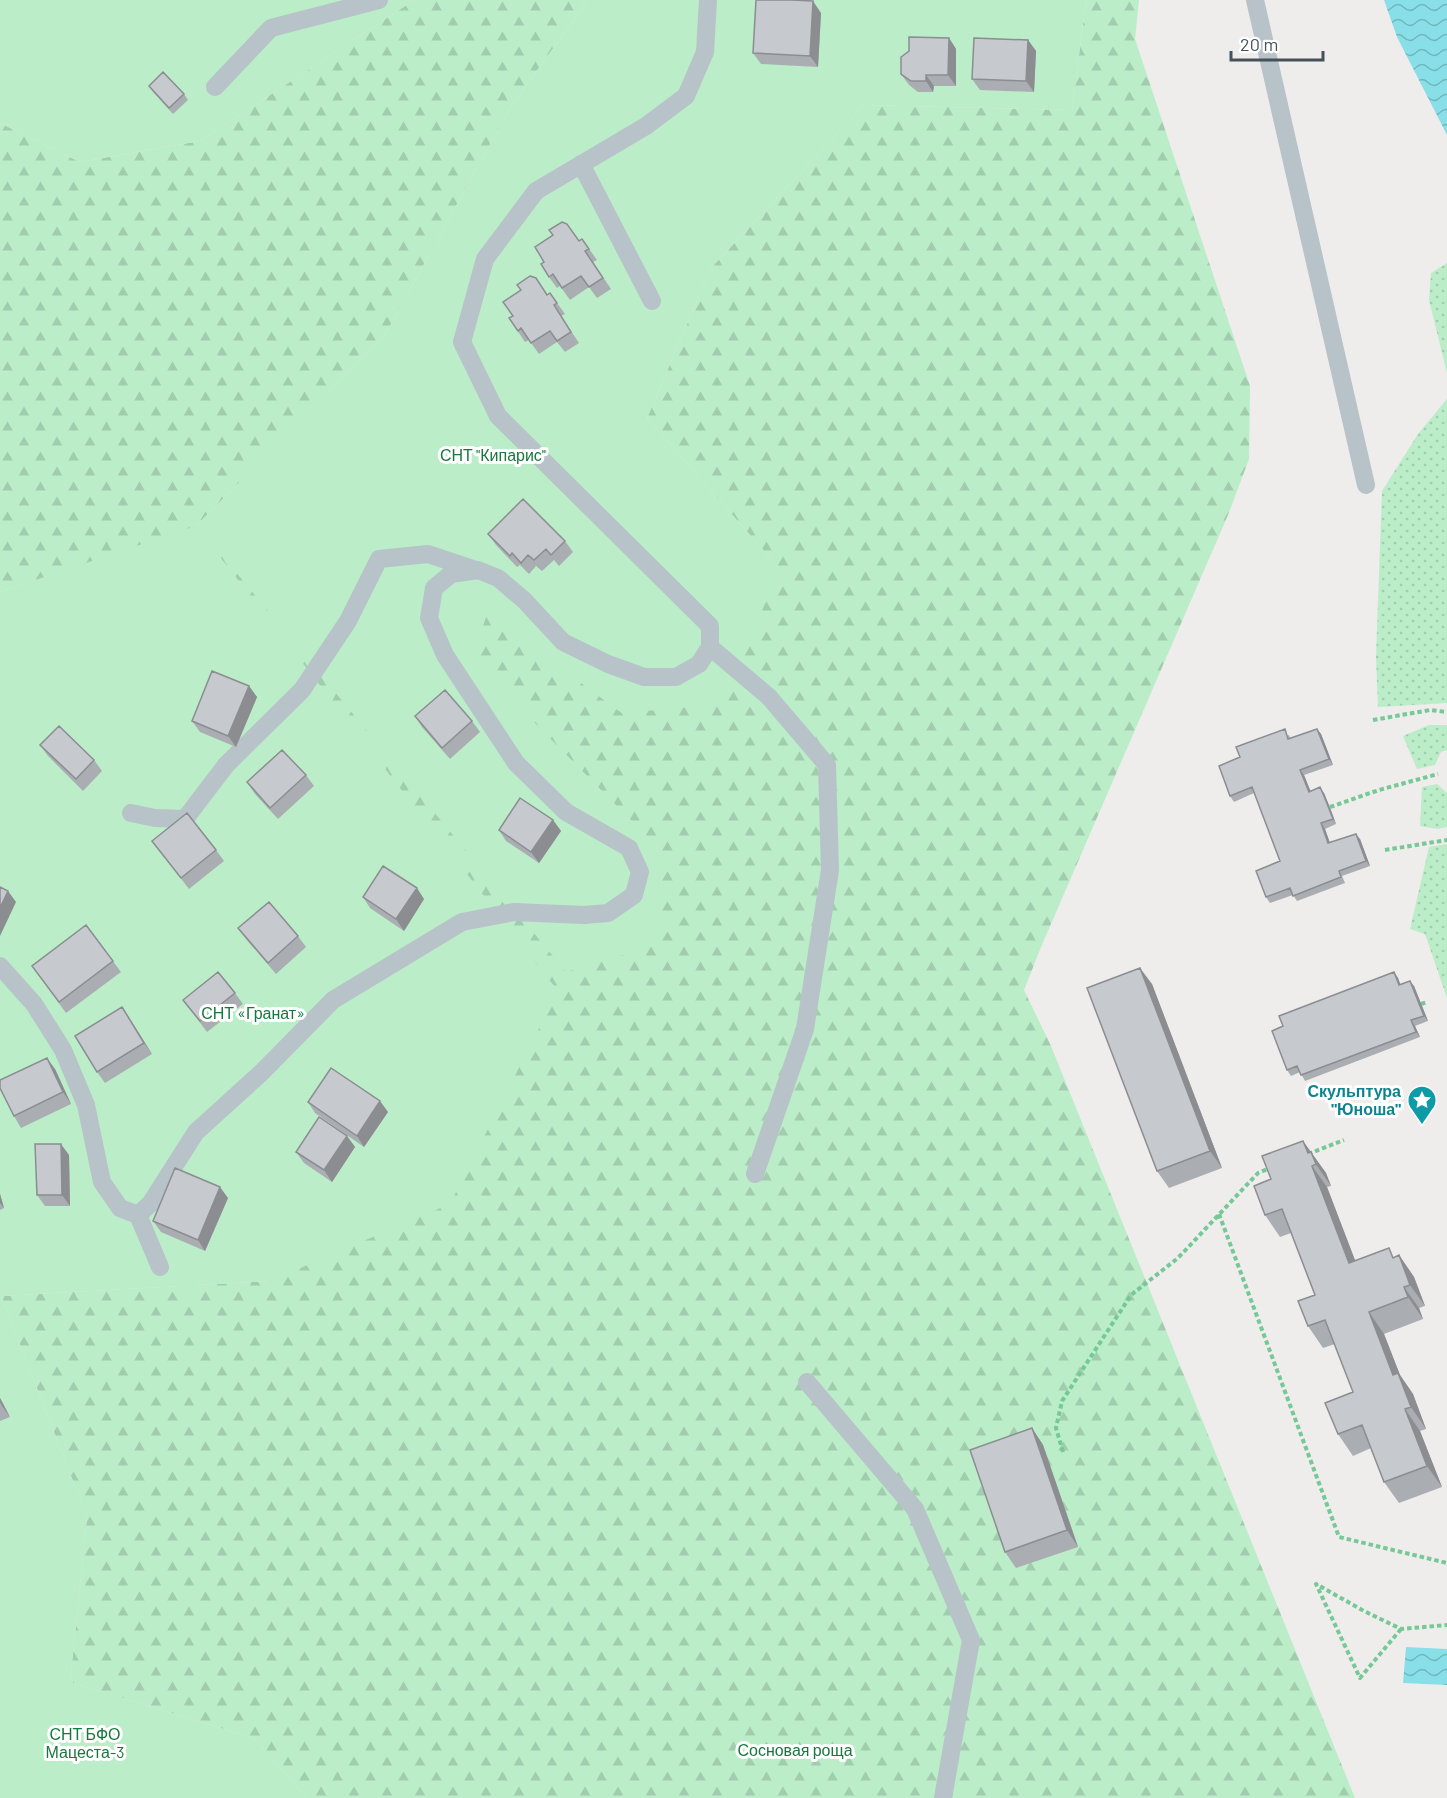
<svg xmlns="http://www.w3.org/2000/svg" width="1447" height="1798" viewBox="0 0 1447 1798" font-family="Barlow,sans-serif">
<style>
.grass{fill:url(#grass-dots)}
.forest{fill:url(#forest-firs)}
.garden{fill:#baedc8}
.water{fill:url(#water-waves)}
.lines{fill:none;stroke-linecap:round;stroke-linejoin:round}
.path{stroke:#74c996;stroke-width:4;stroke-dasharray:4.5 3;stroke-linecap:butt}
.lane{stroke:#b8c2c9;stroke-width:18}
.wall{fill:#aaaeb2}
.shaded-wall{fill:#8b8d91}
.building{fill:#c6cacf;stroke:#8b8d91;stroke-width:1.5}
.labels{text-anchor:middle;stroke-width:6;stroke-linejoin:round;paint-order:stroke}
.park-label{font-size:16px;fill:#19773e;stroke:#fff}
.culture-label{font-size:16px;font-weight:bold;fill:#0d838f;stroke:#fff;text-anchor:end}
</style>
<defs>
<pattern id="grass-dots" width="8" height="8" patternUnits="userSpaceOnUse" patternTransform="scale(1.5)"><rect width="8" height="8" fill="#baedc8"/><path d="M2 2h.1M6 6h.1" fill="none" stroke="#a1cdae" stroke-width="1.8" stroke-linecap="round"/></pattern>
<pattern id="forest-firs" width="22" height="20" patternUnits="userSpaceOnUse" patternTransform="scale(1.5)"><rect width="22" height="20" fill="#baedc8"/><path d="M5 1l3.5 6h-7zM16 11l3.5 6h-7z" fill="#a1cdae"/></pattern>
<pattern id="water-waves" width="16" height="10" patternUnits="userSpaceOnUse" patternTransform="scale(1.5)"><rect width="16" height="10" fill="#88dfe8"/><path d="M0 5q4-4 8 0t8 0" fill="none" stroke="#71b7bf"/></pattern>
</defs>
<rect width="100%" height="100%" fill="#efecec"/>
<path class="grass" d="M1447,263V373L1429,300L1431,273Z
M1447,399V703L1378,707L1376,657L1382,491L1418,434Z
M1429,725H1447V750L1441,752L1435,765L1417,769L1403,736Z
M1437,784L1447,793V827L1437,829L1420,826L1422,787Z
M1447,844V998L1425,934L1410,929L1429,847Z"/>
<path class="forest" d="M414,0H588L510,108L384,337L197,525L660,850L471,659L487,613L622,713L779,568L647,418L711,268L864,105L1072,110L1086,0H1139L1135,39L1250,386L1249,459L1228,515L1041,947L1024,990L1051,1046L1355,1798H307L253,1738L70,1682L87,1517L1,1296L270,1281L196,527L0,592V123L80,162L200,141Z"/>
<path class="garden" d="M0,0H414L200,141L80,162L0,123Z
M588,0H1086L1072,110L864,105L711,268L647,418L779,568L725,704L622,713L487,614L472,659L660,850L656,945L566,972L197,525L384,337L510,108Z
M196,526L558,991L450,1204L270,1281L1,1296L87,1517L70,1682L253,1738L307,1798H0V592Z"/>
<path class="water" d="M1384,0H1447V135L1397,37Z
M1406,1647L1447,1649V1685L1403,1683Z"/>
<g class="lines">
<path class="path" d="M1373,720L1430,710L1447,712
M1330,807L1379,790L1438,774
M1385,850L1447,840
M1421,1004L1427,1002
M1308,1154L1344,1140
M1219,1214L1339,1537L1447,1563
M1063,1452L1056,1428L1062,1401L1131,1295L1178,1258L1258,1173L1270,1168
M1401,1629L1360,1678L1316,1584L1364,1611L1401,1629L1447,1625"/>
<path class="lane" d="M1255,0L1366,485
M215,87L271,28L379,0
M581,164L652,301
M710,647L769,697L827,765L830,870L805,1029L755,1174
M131,813L155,818L185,819L226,765L302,690L348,621L379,559L428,554L473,569
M0,966L34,1004L63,1050L86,1105L102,1182L120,1208L138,1215L150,1204L196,1132L261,1073L333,1000L462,922L514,912L584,915L608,913L634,895L640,872L629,848L566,812L516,763L445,655L429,618L434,588L451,574L478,570L498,578L524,600L563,642L608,664L644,677H676L699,664L710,647V626L498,416L462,342L485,259L536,191L646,126L686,96L705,52L708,0
M138,1215L160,1267
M807,1382L915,1509L971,1640L943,1798"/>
</g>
<path class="wall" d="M821,13L818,67L761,64L753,53Z
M949,38L956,49V86H934L933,92H918L909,85L901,74Z
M1028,40L1036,51L1034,92L980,90L972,79Z
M149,86L184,94L188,100L173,114L153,92Z
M582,239L597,260L593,262L611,289L597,298L589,287L570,300L560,286L557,288L549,277L579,241Z
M550,293L565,314L561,316L579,343L565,352L557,342L539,354L529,340L525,342L509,318Z
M488,534L565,541L573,552L559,566L554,560L542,571L536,566L529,574L520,565L517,567L496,545Z
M249,686L257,697L236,747L200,732L192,721Z
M415,716L472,721L480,732L450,759L422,727Z
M1317,729L1321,734L1333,765L1304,775L1310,791L1324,793L1330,807L1336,824L1325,829L1330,843L1360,839L1370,866L1342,876L1345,883L1297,901L1293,895L1270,903L1266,897L1280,861L1254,793L1234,802L1230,796L1240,757L1289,735L1290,738Z
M40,745L94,760L102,771L83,791L48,756Z
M306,775L314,786L278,819L255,794L247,782Z
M553,820L561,831L539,863L506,841L499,830Z
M152,841L216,850L224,861L189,889Z
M363,897L424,899L404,931L370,908Z
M86,925L121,972L66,1013L32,966Z
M238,928L298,936L306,947L276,974L246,939Z
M1394,972L1398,978L1400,985L1414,986L1428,1021L1415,1026L1420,1037L1305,1081L1300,1072L1291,1076L1287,1070Z
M1152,984L1222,1168L1169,1188L1157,1171Z
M235,993L243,1004L207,1032L183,1000Z
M122,1007L152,1054L105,1083L97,1072Z
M55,1069L71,1104L21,1128L14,1116Z
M308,1102L388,1112L364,1147L315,1113Z
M347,1136L355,1147L332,1182L304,1163L296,1152Z
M1303,1141L1326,1173L1331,1186L1327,1187L1355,1260L1395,1257L1399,1255L1414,1277L1425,1306L1419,1308L1423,1319L1384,1334L1400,1375L1413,1394L1426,1429L1420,1431L1442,1487L1399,1503L1384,1482L1371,1448L1353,1456L1338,1434L1353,1392L1335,1344L1323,1348L1308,1326L1315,1295L1291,1233L1280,1237L1265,1215L1271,1179Z
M69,1155L70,1206H45L37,1195Z
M0,1194L4,1208L0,1210Z
M228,1198L205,1251L161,1232L153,1221Z
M0,1398L10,1417L0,1421Z
M1032,1428L1043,1445L1078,1547L1016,1568L1005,1552Z"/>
<path class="shaded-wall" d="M813,1L821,13L818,67L810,56Z
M949,38L956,49V86L948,75Z
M1028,40L1036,51L1034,92L1026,81Z
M926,75L934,86L933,92L926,81Z
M249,686L257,697L236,747L228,736Z
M1317,729L1321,734L1333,765L1329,759Z
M1300,770L1304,775L1313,797L1309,792Z
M1320,787L1324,793L1336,824L1333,819Z
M553,820L561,831L539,863L531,852Z
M1321,823L1325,829L1332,849L1328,843Z
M1356,834L1360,839L1370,866L1366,861Z
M417,888L424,899L404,931L396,919Z
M8,891L16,902L0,936V908Z
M1140,968L1152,984L1222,1168L1210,1151Z
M1394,972L1398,978L1403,991L1399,985Z
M1410,981L1414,986L1428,1021L1424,1016Z
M122,1007L130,1019L152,1054L144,1043Z
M1411,1020L1415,1026L1420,1037L1416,1032Z
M47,1058L55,1069L71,1104L63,1092Z
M380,1101L388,1112L364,1147L357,1136Z
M347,1136L355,1147L332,1182L324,1170Z
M1303,1141L1326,1173L1331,1186L1308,1153Z
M61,1144L69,1155L70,1206L62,1195Z
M1312,1166L1327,1187L1364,1284L1349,1263Z
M220,1187L228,1198L205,1251L198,1240Z
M0,1194L4,1208L0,1203Z
M1399,1255L1414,1277L1425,1306L1410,1285Z
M1404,1287L1419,1308L1423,1319L1408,1297Z
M1369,1312L1384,1334L1400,1375L1413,1394L1426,1429L1411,1407L1393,1375Z
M0,1398L10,1417L2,1406L0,1402Z
M1405,1409L1420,1431L1442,1487L1427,1466Z
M1032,1428L1043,1445L1078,1547L1067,1530Z"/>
<path class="building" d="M756,0H791L813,1L810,56L753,53Z
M909,37L949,38L948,75H926V81H911L901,74V57L909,51Z
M974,38L1028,40L1026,81L972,79Z
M163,72L184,94L169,108L149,86Z
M562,222L567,224L579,241L582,239L589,249L585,251L603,278L589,287L581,276L562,288L553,274L549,277L541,264L544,262L535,247L553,235L549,230Z
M530,276L536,278L547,295L550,293L557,303L554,305L571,332L557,341L550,331L531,343L521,328L518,331L509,318L513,316L503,302L521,290L517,285Z
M523,499L565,541L551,555L546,549L534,560L528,555L521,563L512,553L510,556L488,534Z
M212,671L249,686L228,736L192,721Z
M445,690L472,721L442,748L415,716Z
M59,726L94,760L76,779L40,745Z
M1285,729L1288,739L1317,729L1329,759L1300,770L1309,792L1320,787L1326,801L1333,819L1321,823L1328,843L1356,834L1366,861L1339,871L1341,877L1293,896L1290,888L1266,897L1256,871L1280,861L1252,787L1230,796L1219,766L1240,757L1236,747Z
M282,750L306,775L270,808L247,782Z
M520,798L553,820L531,852L499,830Z
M187,813L216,850L181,878L152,841Z
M383,866L417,888L396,919L363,897Z
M0,887L8,891L0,908Z
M269,902L298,936L268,963L238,928Z
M86,925L113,961L59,1002L32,966Z
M1140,968L1210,1151L1157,1171L1087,988Z
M218,972L235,993L200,1021L183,1000Z
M1394,972L1399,985L1410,981L1424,1016L1411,1020L1416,1032L1301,1075L1297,1066L1287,1070L1272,1031L1283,1026L1279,1016Z
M122,1007L144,1043L97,1072L75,1036Z
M47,1058L63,1092L14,1116L0,1088V1080Z
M331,1068L380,1101L357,1136L308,1102Z
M319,1117L347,1136L324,1170L296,1152Z
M1303,1141L1308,1153L1311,1152L1316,1164L1312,1166L1349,1263L1389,1248L1393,1258L1399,1255L1410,1285L1404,1287L1408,1297L1369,1312L1393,1375L1398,1373L1411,1407L1405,1409L1427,1466L1384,1482L1362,1425L1338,1434L1325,1403L1353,1392L1325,1320L1308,1326L1298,1301L1315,1295L1282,1209L1265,1215L1254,1186L1271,1179L1262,1156Z
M35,1144H61L62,1195H37Z
M175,1168L220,1187L198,1240L153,1221Z
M1032,1428L1067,1530L1005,1552L970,1450Z"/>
<defs>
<g id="sight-pin" transform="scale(1.5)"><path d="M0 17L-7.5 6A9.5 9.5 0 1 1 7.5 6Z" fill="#0f9aa8" stroke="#fff"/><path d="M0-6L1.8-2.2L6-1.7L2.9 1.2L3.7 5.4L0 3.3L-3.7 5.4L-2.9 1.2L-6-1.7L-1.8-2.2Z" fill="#fff"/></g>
</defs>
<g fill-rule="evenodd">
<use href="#sight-pin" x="1422" y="1100"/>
</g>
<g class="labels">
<g class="park-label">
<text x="493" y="461">СНТ "Кипарис"</text>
<text x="253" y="1019">СНТ «Гранат»</text>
<text x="85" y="1740">СНТ БФО<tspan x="85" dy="18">Мацеста-3</tspan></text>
<text x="795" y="1756">Сосновая роща</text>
</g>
<g class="culture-label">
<text x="1401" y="1097">Скульптура<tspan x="1401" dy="18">"Юноша"</tspan></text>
</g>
</g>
<path d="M1231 51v9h92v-9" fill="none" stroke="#455259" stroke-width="3"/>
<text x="1240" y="51" font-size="18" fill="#455259" stroke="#ffffff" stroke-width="4.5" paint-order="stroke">20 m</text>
</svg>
